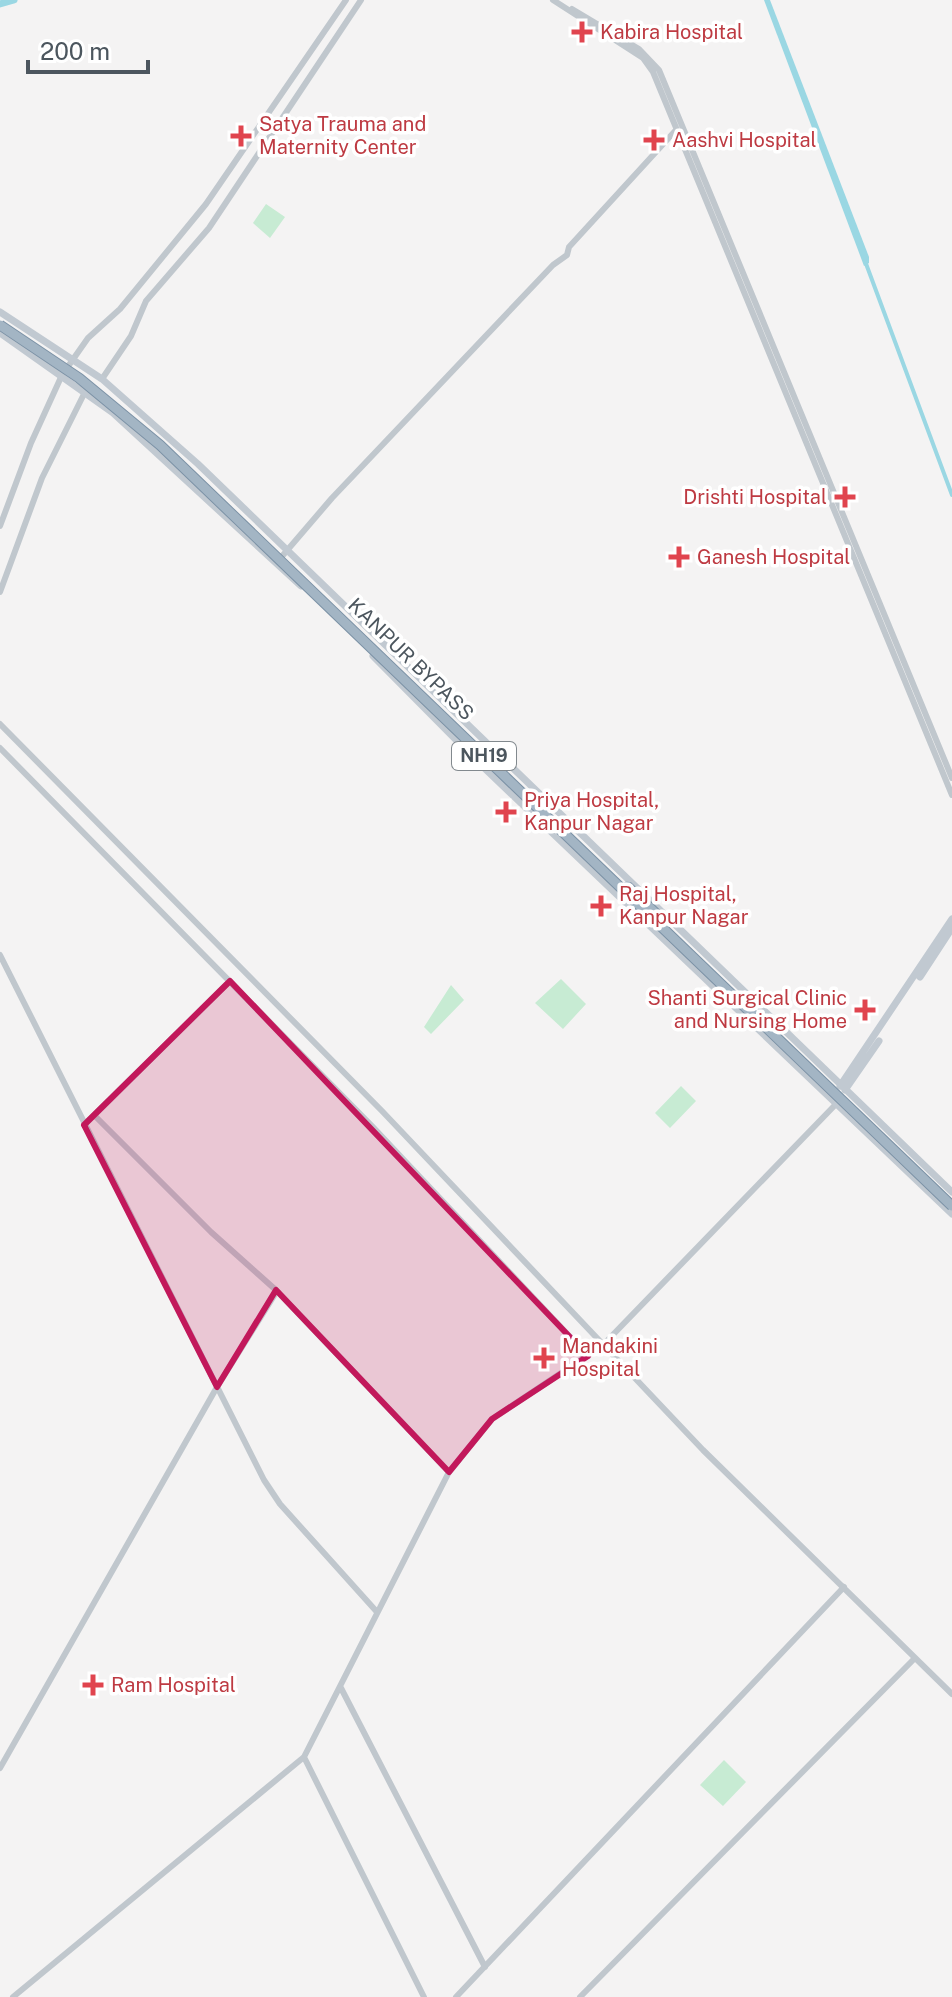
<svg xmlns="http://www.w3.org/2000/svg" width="952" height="1997" viewBox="0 0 952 1997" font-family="'Public Sans',sans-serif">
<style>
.green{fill:#c7ebd3}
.water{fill:#9ad7e3}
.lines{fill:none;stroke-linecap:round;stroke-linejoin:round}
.canal{stroke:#9ad7e3;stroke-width:4}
.river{stroke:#9ad7e3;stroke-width:7}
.tertiary{stroke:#c0c7cd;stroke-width:6}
.secondary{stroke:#c1c9d1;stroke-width:7}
.trunk-bridge-casing{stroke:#7c92a6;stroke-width:11;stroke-linecap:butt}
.trunk-bridge{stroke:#a3b5c4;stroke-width:9}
.marked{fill:#c2185b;fill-opacity:0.2;stroke:#c2185b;stroke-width:6;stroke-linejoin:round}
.health-dot{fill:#e0444e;stroke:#fff;stroke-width:3}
.labels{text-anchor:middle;stroke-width:7;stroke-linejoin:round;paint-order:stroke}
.shield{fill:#fff;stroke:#82898e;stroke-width:2}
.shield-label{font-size:18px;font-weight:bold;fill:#4c565e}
.health-label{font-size:20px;fill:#be3a42;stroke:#fff;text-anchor:start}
.street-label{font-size:20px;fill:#4c565e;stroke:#fff}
</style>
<rect width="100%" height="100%" fill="#f4f3f3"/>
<path class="green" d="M266,204L285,217L270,238L253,223Z
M561,979L586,1004L563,1029L535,1003Z
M451,985L464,1000L431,1034L424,1027Z
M681,1086L696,1101L670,1128L655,1113Z
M724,1760L746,1782L723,1806L700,1785Z"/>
<path class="water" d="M764,0H770L869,257V263L864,266Z"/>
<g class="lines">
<path class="canal" d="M865,261L952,495"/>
<path class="river" d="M0,4L14,0"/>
<path class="tertiary" d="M553,0L643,58L653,72L952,795
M572,9L639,49L659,70L952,778
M102,379L131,336L146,301L209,228L361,0
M0,526L31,443L62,375L88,338L120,309L206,204L346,0
M278,561L332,498L553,265L567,255L569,247L676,130
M0,592L42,478L86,390
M0,724L382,1111L703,1450L952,1694
M0,748L372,1126L588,1356
M0,955L264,1480L280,1504L377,1612
M95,1116L211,1232L277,1291L449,1472
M84,1125L230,981
M341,1688L485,1967
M304,1757L424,1997
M0,1768L217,1387L277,1291
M13,1997L304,1757L449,1472L492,1419L603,1345L837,1103
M456,1997L844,1587
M580,1997L915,1658"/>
<path class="secondary" d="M0,312L102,379L198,464L952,1192
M0,333L113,413L301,586
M373,656L479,763L952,1214
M920,977L952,928
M840,1086L952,919
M845,1090L879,1041"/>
<g class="trunk-bridge-casing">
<path id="trunk-bridge" d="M0,325L79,378L160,445L952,1206
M627,886L666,923"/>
</g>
<use href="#trunk-bridge" class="trunk-bridge"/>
</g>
<path class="marked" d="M230,981L588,1356L492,1419L449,1472L276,1290L217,1387L84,1125Z"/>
<g class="health-dot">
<path d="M578 20h8v8h8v8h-8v8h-8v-8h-8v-8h8z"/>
<path d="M237 124h8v8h8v8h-8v8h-8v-8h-8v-8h8z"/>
<path d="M650 128h8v8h8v8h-8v8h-8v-8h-8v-8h8z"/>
<path d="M841 485h8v8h8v8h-8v8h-8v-8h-8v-8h8z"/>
<path d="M675 545h8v8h8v8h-8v8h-8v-8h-8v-8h8z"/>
<path d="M502 800h8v8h8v8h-8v8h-8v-8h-8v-8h8z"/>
<path d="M597 894h8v8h8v8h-8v8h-8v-8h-8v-8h8z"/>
<path d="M861 998h8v8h8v8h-8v8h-8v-8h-8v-8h8z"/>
<path d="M540 1346h8v8h8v8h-8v8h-8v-8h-8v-8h8z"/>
<path d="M89 1673h8v8h8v8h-8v8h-8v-8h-8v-8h8z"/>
</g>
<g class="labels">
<rect class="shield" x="452" y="742" width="64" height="28" rx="6"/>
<g class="shield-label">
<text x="484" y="762">NH19</text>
</g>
<g class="health-label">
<text x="600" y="39">Kabira Hospital</text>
<text x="259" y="131">Satya Trauma and<tspan x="259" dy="23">Maternity Center</tspan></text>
<text x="672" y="147">Aashvi Hospital</text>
<text x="827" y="504" text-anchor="end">Drishti Hospital</text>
<text x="697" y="564">Ganesh Hospital</text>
<text x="524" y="807">Priya Hospital,<tspan x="524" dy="23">Kanpur Nagar</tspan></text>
<text x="619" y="901">Raj Hospital,<tspan x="619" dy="23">Kanpur Nagar</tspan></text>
<text x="847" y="1005" text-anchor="end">Shanti Surgical Clinic<tspan x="847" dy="23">and Nursing Home</tspan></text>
<text x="562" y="1353">Mandakini<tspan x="562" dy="23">Hospital</tspan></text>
<text x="111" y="1692">Ram Hospital</text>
</g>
<g class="street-label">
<text transform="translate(411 659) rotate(44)" y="7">KANPUR BYPASS</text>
</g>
</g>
<path d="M28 60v12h120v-12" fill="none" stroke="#4c565e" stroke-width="4"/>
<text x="40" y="60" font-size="24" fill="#4c565e" stroke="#ffffff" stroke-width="6" paint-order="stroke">200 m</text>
</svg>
